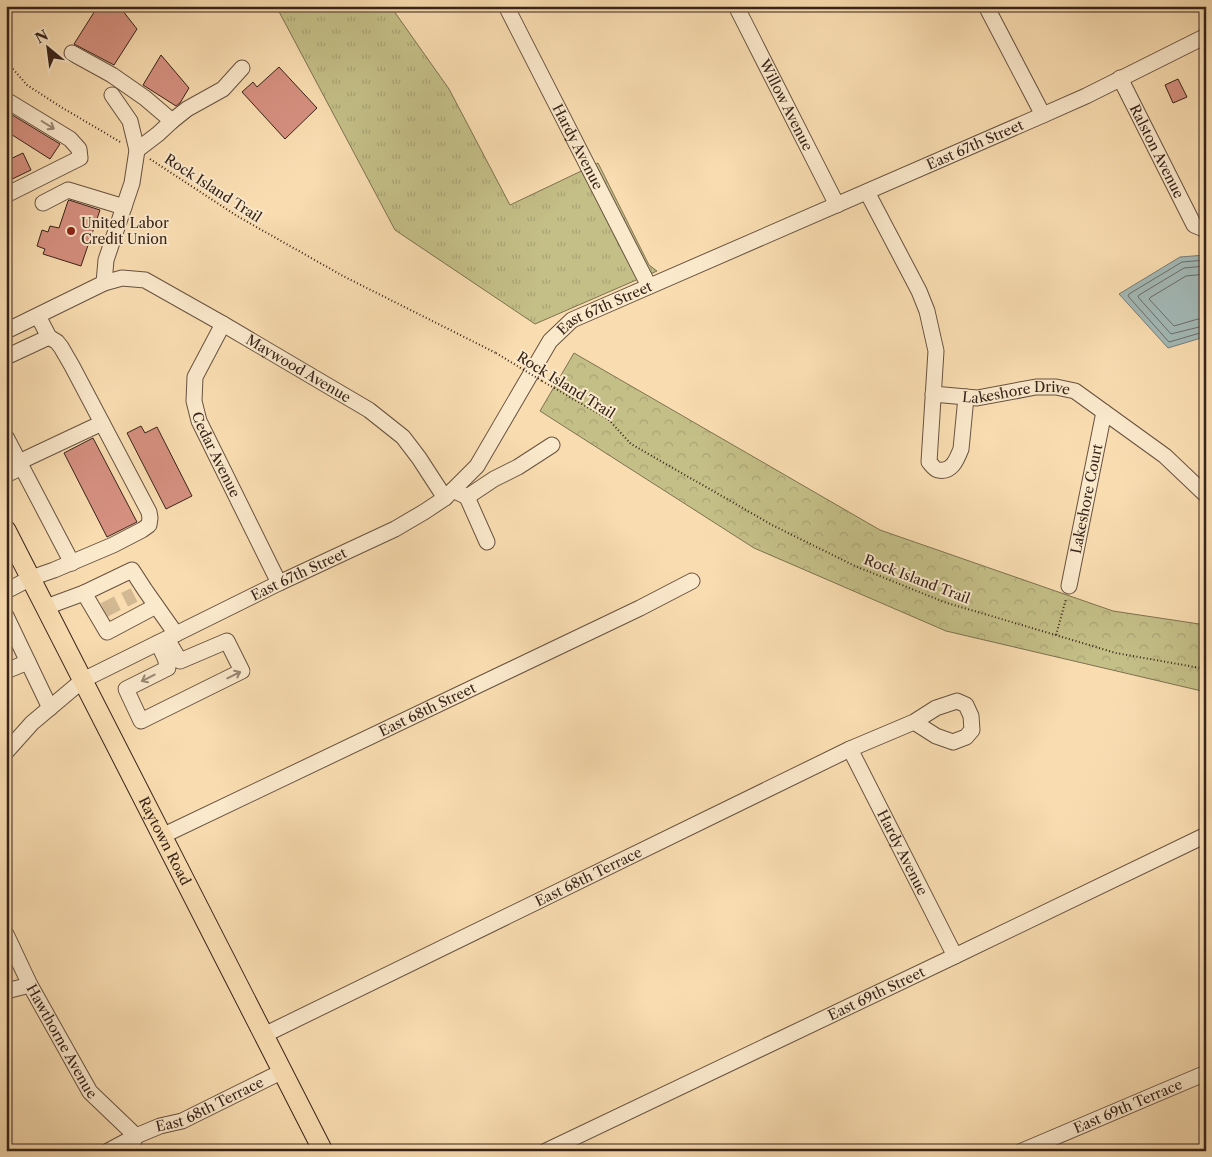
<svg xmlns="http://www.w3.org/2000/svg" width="1212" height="1157" viewBox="0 0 1212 1157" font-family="'Libre Caslon Text',serif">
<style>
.grass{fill:url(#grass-tufts);stroke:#7e7150}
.forest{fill:url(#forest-crowns);stroke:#7e7150}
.water{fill:#a3b9b7;stroke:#787d78}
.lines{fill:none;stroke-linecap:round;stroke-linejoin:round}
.shore{stroke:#6d6e68;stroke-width:1}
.building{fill:#d69080;stroke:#37231a}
.minor-tunnel{stroke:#d2b893;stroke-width:15;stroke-dasharray:15 8;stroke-linecap:butt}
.minor-casing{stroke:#685240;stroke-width:17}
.major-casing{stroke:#37231a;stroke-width:21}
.path{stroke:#37231a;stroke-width:2;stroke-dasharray:1 2.5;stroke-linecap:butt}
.minor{stroke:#fbe9cc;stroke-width:15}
.major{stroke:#f9ddb1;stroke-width:19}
.path-bridge{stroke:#37231a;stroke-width:2;stroke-dasharray:1 2.5;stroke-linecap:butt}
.oneway{stroke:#998673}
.poi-dot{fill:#8f2418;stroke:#fbe9cc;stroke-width:2}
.labels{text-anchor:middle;stroke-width:4;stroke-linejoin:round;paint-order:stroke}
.street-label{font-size:14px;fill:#37231a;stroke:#fbe9cc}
.poi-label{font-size:14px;fill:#37231a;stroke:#fbe9cc;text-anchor:start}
</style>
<defs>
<pattern id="grass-tufts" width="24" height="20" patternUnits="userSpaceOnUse" patternTransform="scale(1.25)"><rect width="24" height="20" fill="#c4bf87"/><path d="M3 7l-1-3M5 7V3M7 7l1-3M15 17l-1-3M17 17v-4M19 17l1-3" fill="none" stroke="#a9a474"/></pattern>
<pattern id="forest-crowns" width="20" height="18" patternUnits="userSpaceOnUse" patternTransform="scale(1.25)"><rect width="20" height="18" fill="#c4bf87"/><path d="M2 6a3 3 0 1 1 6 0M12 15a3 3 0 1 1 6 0" fill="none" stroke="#a9a474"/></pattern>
</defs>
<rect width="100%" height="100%" fill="#f9ddb1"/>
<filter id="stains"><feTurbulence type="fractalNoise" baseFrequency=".004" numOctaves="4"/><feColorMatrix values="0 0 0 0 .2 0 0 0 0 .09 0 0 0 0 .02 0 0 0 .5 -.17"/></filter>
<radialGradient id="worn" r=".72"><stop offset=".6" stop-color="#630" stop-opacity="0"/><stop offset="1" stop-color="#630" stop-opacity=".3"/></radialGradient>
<path class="grass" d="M276,6H392L396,14L449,89L510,205L598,163L649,265L657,271L535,324L395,230Z"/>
<path class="forest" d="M574,353L880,530L1113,611L1206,625V692L946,631L754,548L540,411Z"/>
<path class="water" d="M1206,255V345L1201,338L1168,348L1119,294L1180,257Z"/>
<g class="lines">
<path class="shore" d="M1206,260L1182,262L1129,294L1128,296L1169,342L1200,333H1203L1206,335
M1206,266L1184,268L1139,295L1138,297L1171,334L1199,327L1206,328
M1206,274L1186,276L1151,297L1149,299L1174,326L1198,319L1206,320"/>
</g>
<path class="building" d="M98,6H119L137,29L114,65L74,44Z
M161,55L189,88L180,103L176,106L143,85Z
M279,67L317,108L285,139L242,92L253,82L257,87Z
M1178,79L1187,97L1173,103L1165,85Z
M9,113L60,144L50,159L6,131V118Z
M23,153L31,170L6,182V161Z
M69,200L100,210L81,266L43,254L45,249L37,246L42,230L48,232L50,226L59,228L68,201Z
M141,426L145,433L157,427L192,496L166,509L127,433Z
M93,438L137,522L107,537L64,453Z"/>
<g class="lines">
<path class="minor-tunnel" d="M104,610L134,595"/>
<g class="minor-casing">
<g id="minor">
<path id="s1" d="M506,6L649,286"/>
<path id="s2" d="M736,6L837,205"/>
<path d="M986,6L1043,115"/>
<path d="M72,53L112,75L145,98L172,121L187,109L223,89L242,68"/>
<path id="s3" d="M1120,78L1194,225L1206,230"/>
<path d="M6,100L70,139L79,149L80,158L6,195"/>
<path d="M137,150L158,134L172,121"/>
<path d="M867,192L919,291L927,311L936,351L929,462C932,465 934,469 938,470C952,473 957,459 961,449L966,397"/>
<path d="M43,203L68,190L124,207"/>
<path d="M104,283L106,260L132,183L137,150L130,121L112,95"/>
<path id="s4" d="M223,324L195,377L194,401L199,421L279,583"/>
<path id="s5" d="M6,331L104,283L122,278L145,280L223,324L369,410L403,437L419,458L445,498"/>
<path d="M6,357L49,337"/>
<path id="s6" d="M933,394L977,398L1036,387H1056L1075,391L1165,456L1206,495"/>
<path d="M6,437L72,563"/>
<path d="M6,475L16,470L19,462L102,423"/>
<path d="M453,490L467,497L494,479L518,467L552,445"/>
<path d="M467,497L487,542"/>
<path id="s7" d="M1069,586L1104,412"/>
<path d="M6,591L31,578L54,570L113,545L142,530L149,525L150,518L149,512L72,366L61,347L57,342L49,337L38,316"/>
<path d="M84,593L107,632L156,606"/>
<path d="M46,607L84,593L132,570L145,590L176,634"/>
<path d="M6,616L50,708"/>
<path d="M158,643L165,658L168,668L126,689L141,721L242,671L227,641L180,661L167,639"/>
<path d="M6,671L28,662"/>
<path id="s8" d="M850,749L955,956"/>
<path id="s9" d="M6,752L32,723L83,680L279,583L395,529L424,512L445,498L477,466L550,341L572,320L1043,115L1086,96L1206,36"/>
<path id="s10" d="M162,836L640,608L692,581"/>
<path id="s11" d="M6,934L30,985L90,1092L136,1136L108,1151"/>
<path d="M6,991L30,985"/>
<path id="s12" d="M264,1035L850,749L914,722L936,708L957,701L966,705L971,716L972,730L966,737L953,742L936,736L914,722"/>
<path id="s13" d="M132,1145L136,1136L160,1126L182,1121L283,1071"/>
<path id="s14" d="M546,1151L955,956L1206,835"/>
<path id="s15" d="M1022,1151L1206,1073"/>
</g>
</g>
<g class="major-casing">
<g id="major">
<path id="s16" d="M6,530L323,1151"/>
</g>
</g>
<path class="path" d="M6,61L27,85L61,107L122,143
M150,159L237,216L343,276L496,353
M542,381L608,419L631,444L774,526L855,566L944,602L1116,653L1206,669
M1056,635L1066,599"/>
<use href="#minor" class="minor"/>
<use href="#major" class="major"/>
<path class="path-bridge" d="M496,353L542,381"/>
</g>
<defs><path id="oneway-shaft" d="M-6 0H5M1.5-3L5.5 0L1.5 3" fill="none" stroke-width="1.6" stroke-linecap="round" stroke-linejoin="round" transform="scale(1.25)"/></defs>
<g class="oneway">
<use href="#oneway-shaft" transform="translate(48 125) rotate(32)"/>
<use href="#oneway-shaft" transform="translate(234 675) rotate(-26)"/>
<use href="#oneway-shaft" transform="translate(148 678) rotate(153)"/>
</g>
<circle class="poi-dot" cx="71" cy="231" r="5"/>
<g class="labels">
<g class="street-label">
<text dy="5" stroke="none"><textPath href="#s2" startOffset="111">Willow Avenue</textPath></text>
<text dy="5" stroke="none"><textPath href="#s9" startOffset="1171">East 67th Street</textPath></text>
<text dy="5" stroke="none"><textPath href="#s1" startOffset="158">Hardy Avenue</textPath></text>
<text dy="5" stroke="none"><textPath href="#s3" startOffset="82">Ralston Avenue</textPath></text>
<text transform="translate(213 188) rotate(33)" y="5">Rock Island Trail</text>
<text dy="5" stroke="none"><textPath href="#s9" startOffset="766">East 67th Street</textPath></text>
<text dy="5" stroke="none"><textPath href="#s5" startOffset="328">Maywood Avenue</textPath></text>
<text transform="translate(566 385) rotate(32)" y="5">Rock Island Trail</text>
<text dy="5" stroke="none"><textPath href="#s6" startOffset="84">Lakeshore Drive</textPath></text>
<text dy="5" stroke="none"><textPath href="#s4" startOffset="142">Cedar Avenue</textPath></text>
<text dy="5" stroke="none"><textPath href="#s7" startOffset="89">Lakeshore Court</textPath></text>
<text dy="5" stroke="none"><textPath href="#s9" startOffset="346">East 67th Street</textPath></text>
<text transform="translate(917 579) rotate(21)" y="5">Rock Island Trail</text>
<text dy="5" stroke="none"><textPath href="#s10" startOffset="294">East 68th Street</textPath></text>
<text dy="5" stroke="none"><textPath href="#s16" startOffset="349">Raytown Road</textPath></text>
<text dy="5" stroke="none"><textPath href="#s8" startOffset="116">Hardy Avenue</textPath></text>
<text dy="5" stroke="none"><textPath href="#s12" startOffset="361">East 68th Terrace</textPath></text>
<text dy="5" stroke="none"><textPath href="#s14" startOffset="366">East 69th Street</textPath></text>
<text dy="5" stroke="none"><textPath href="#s11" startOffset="121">Hawthorne Avenue</textPath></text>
<text dy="5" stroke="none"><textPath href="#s13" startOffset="90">East 68th Terrace</textPath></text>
<text dy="5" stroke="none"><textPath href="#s15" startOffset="115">East 69th Terrace</textPath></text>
</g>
<g class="poi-label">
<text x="81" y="228">United Labor<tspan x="81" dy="16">Credit Union</tspan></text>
</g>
</g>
<rect width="1212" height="1157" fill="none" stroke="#f9ddb1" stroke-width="25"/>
<rect x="8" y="8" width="1197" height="1142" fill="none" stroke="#37231a" stroke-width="2.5"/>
<rect x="12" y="12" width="1187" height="1132" fill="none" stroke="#37231a"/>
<g transform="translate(48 48) rotate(331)" stroke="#fbe9cc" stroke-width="4" paint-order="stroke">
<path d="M0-4L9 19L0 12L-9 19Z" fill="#37231a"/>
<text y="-8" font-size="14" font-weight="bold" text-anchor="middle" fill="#37231a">N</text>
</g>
<rect width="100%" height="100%" filter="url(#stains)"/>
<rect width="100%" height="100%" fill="url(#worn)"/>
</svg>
